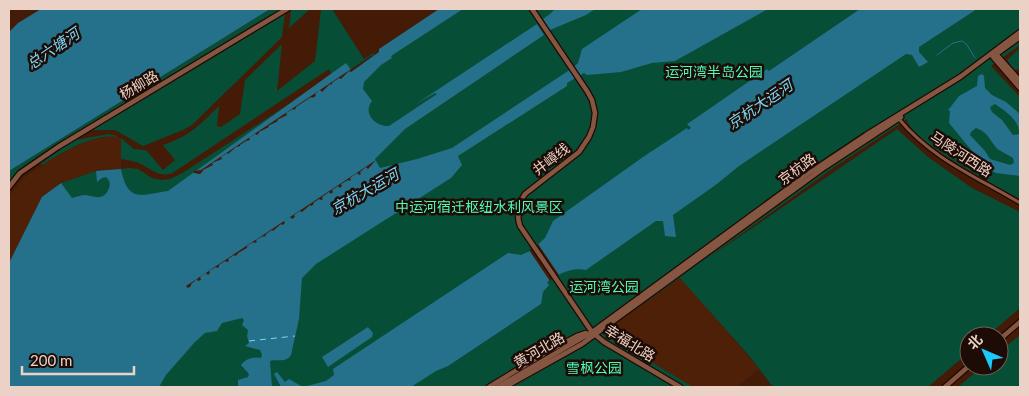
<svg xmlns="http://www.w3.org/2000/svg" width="1029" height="396" viewBox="0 0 1029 396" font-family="Lato,'Noto Sans SC',sans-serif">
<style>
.built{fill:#4f2008}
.green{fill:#074e37}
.water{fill:#25708a;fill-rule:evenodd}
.pier{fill:#431b07}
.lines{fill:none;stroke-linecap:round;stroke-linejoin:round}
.stream{stroke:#25708a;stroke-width:1}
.ferry{stroke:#7ad6f8;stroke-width:1;stroke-dasharray:6 5;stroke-linecap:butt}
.street-casing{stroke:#230700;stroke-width:5.5}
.secondary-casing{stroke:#230700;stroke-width:7}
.street{stroke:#855743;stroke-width:3}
.secondary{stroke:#855743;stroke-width:4.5}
.labels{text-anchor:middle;stroke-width:5;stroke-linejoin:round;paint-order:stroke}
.park-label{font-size:14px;fill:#4cfcbd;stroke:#1d0c05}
.street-label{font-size:14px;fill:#ecd1c6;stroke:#1d0c05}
.water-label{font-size:15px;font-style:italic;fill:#7ad6f8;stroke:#1d0c05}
</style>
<rect width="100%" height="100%" fill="#431b07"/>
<path class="built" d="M113,136L121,138V169L96,171L58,184L43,198L9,263V197L13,191L25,177L57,155L89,140Z
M681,278L759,369L737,387H691L610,337V334L615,324Z"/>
<path class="green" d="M270,9H282L68,139L19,171L9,183V171Z
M293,9H310L289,28L291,10Z
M321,9H332L364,59L373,53L378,60L455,9H1020V45L991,66L1020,97V199C1000,188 908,140 907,119L833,168L707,259L897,129L928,157L972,188L1020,212V308L987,336H969V352L928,387H773L750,357L680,278L615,324L610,334L611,338L693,387H9V263L42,197L61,183L96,171L130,168L138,169L152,178L162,180L170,179L184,172L292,102L331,74L329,69L171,174C157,176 152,170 141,164C135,161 127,160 121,159V138L134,149L146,150L163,170L175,160L163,145C188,137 200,125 219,106L217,126L221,127L240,114L245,80L282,44L277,91L315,61Z
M285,12L282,37L192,125L183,130L143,146L115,130H92L94,128Z
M1020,48V72V69L1014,70L1007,60Z
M109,134L117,136V137C93,133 61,153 42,165L39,162L70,141Z
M1020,335V387H958L983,366H999V352Z"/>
<path class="water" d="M41,9H270L9,171V32L18,23Z
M439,9H463L391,56L392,58L381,65L364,82L363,89L372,101C362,114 376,127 389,126L437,94L435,93L416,104L537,24L544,35L405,129L375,159L380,168L417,159L452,148L574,67L578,63L582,49L642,9H768L675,61L652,63L621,72L587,75L584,73L567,83V86L458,156L462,165L451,178L316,264L302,278L299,319L291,355C286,363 278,359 270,361L272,387H277H238V380L248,377L249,374L241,365C245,359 253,356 261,358L262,355L260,350L245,346L249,343L247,336L248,330L242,325L244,320L242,318L222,323L217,331L205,333L194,343L166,375L159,387H9V263L42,197L61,183L72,198C76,197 81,195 85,195C94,196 104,202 109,188C111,183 109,180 106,177L102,178L97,182L96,171L121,169C128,203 140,195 168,191L346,63L352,71L379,52V49Z
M555,9H595L586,15L550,30L543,19L550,14Z
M860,9H977L919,47V52L928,62L919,67L912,55L906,54L739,166L717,184L673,215L676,237L665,236L663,221H656L586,270C571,267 559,274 547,282L549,285L543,292L541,304L448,366L436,371L411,387H281L274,374L277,372L285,382L289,379L303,387L326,381L334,375L333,369L336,367L508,253L521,255L532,250L545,238L553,221L643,157L687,128L688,130L691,128L687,124L696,118L767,69L769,71Z
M982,74L984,76L985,88L992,95L1006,102L1020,114V176L996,173L986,168L949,123L950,111L948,110L949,109L959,96L977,86L978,76ZM995,104C1005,111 1020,120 1019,134L1013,135L1002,120L992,112L990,107ZM976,128C990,133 990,143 999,150C1003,153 1009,155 1013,158L1014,163L1010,165L990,159L985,151L970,135L971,132Z
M368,327L373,333L372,337L328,367L322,357Z"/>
<path class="pier" d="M372,55L373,56L351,72L349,71L341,79L339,78L333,82L331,85L330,84L322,92L320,90L315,94L316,96L312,98L311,97L296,107V108L294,110L293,109L286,113L287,115L277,120L278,121L268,126L269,127L259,132V133L257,135L255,134L249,138L250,140L246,141L240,145V146L236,147L228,154L227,153L221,157L222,159L212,163L213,165L203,170V171L200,174L194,173V171L201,170Z
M376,160L368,169L366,167L360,172L361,174L359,175L357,173L350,178L351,180L349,181L348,180L341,184L342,186L340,188L338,186L332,190L333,192L331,194L329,192L322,197L323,199L321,200L319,199L313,203L314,204L311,206L310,205L302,212L300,211L294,215L295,217L292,219L290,217L284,221L285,223L283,225L281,224L273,231L272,230L266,234V235L264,237L263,236L256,240L257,242L254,243L253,242L247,246V248L238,253V254L235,256L234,255L228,259L229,261L227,262L225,261L219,265V267L217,268L216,267L209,271L210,273L208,275L206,273L200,277L201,280L198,281L197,279L191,284V286L188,288L186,286Z
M538,244L559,275L550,281L529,250Z"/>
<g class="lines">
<path class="stream" d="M937,55L953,43L962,41L967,45L975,58"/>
<path class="ferry" d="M249,341L295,336"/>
<g class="street-casing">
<path id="street" d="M899,119C932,159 977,177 1020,203"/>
</g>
<g class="secondary-casing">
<path id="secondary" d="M532,9L587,91L592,100L595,113L593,127L589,137L579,152L525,194C518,204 516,214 520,226L592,332L604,342L680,387
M995,55L1020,37
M1020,81L996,54L992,53L993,57L1020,88
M9,187L20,173L58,147L287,9
M999,340L1020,322
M489,387L545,353L577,336L586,333
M498,387L592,332L809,173L866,135L960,77L1020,32
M505,387L582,344L825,167L901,117
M945,387L969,366"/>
</g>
<use href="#street" class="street"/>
<use href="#secondary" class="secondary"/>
</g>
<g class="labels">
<g class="park-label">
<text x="714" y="77">运河湾半岛公园</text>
<text x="479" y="212">中运河宿迁枢纽水利风景区</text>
<text x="604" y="292">运河湾公园</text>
<text x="594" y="373">雪枫公园</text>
</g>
<g class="street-label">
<text transform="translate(139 85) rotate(-31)" y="5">杨柳路</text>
<text transform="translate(961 154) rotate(33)" y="5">马陵河西路</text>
<text transform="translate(551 159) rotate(-37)" y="5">井嶂线</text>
<text transform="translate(797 169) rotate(-36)" y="5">京杭路</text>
<text transform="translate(630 343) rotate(32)" y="5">幸福北路</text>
<text transform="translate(539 350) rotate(-30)" y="5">黄河北路</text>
</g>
<g class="water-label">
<text transform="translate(53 49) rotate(-34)" y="5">总六塘河</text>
<text transform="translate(760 105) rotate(-34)" y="5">京杭大运河</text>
<text transform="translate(365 192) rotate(-30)" y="5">京杭大运河</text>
</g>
</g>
<rect width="1029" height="396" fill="none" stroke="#ecd1c6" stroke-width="20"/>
<g transform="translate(984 351) rotate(315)"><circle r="24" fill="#1d0c05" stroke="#705b52"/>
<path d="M0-4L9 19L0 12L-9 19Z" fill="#1acafc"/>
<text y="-8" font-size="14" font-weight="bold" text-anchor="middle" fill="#ecd1c6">北</text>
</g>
<path d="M22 366v8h112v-8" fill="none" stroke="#ecd1c6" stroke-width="2.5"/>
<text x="30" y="366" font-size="15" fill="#ecd1c6" stroke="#1d0c05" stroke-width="4" paint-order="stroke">200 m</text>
</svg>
